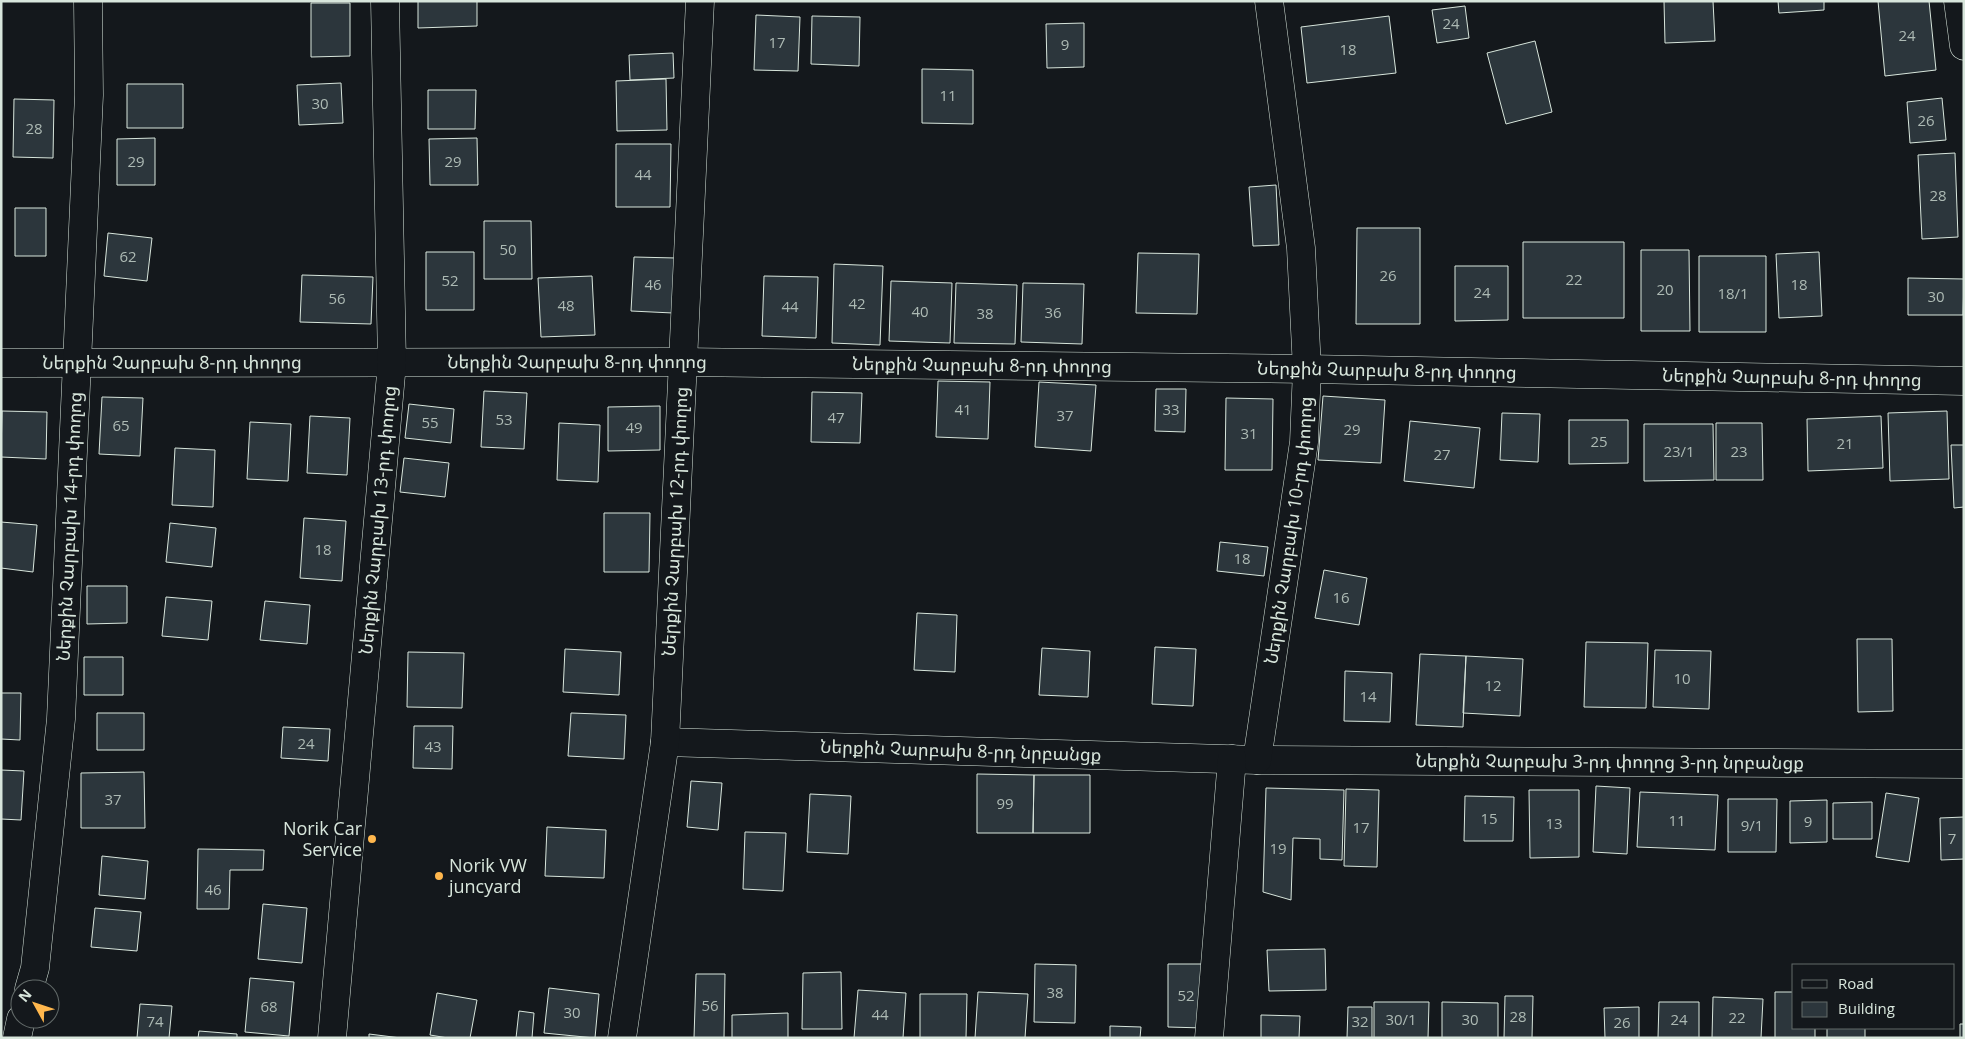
<svg xmlns="http://www.w3.org/2000/svg" width="1965" height="1039" viewBox="0 0 1965 1039" font-family="'Open Sans','Noto Sans Armenian',sans-serif">
<style>
.building{fill:#2c363c;stroke:#d8e6dc}
.lines{fill:none;stroke-linecap:round;stroke-linejoin:round}
.minor-casing{stroke:#d8e6dc;stroke-width:29}
.minor{stroke:#14181c;stroke-width:28}
.poi-dot{fill:#ffb74d;stroke:#14181c;stroke-width:2}
.labels{text-anchor:middle;stroke-width:4;stroke-linejoin:round;paint-order:stroke}
.number-label{font-size:15px;fill:#adbab4}
.street-label{font-size:18px;fill:#d8e6dc;stroke:#14181c}
.poi-label{font-size:18px;fill:#d8e6dc;stroke:#14181c;text-anchor:end}
</style>
<rect width="100%" height="100%" fill="#14181c"/>
<path class="building" d="M418,1H477V26L418,28Z
M1664,1H1713L1715,41L1665,43Z
M1778,1H1824V10L1779,13Z
M1878,1H1929L1936,70L1885,76Z
M311,3H350V56L311,57Z
M1465,6L1469,38L1437,43L1432,10Z
M756,15L800,17L798,71L754,70Z
M812,16L860,17L859,66L811,64Z
M1389,16L1396,73L1307,83L1301,27Z
M1084,23V67L1047,68L1046,24Z
M1535,41L1552,112L1506,124L1487,53Z
M673,53L674,78L630,80L629,55Z
M922,69L973,70V124L922,123Z
M666,79L667,130L617,131L616,81Z
M341,83L343,123L299,125L297,85Z
M127,84H183V128H127Z
M428,90H476L475,129H428Z
M1942,98L1946,140L1910,143L1907,102Z
M14,99L54,100L53,158L13,157Z
M155,138V185H117V139Z
M477,138L478,185H430L429,139Z
M616,144H671L670,207H616Z
M1955,153L1958,237L1922,239L1918,155Z
M1276,185L1279,245L1253,246L1249,187Z
M15,208H46V256H15Z
M484,221H531L532,279H484Z
M1357,228H1420V324H1356Z
M108,233L152,238L147,281L104,276Z
M1523,242H1624V318H1523Z
M1641,250H1689L1690,331H1641Z
M426,252H474V310H426Z
M1819,252L1822,316L1779,318L1776,254Z
M1138,253L1199,254L1197,314L1136,313Z
M1699,256H1766V332H1699Z
M634,257L676,258L673,313L631,311Z
M834,264L883,266L880,345L832,343Z
M1455,266H1508V320L1455,321Z
M302,275L373,277L371,324L300,322Z
M592,276L595,335L541,337L538,278Z
M764,276L818,277L816,338L762,336Z
M1908,278L1964,279L1963,315H1908Z
M891,281L952,283L950,343L889,341Z
M956,283L1017,285L1015,344L954,343Z
M1023,283L1084,284L1082,344L1021,342Z
M938,381L990,382L988,439L936,437Z
M1039,382L1096,385L1091,451L1035,447Z
M1156,389H1186L1185,432L1155,431Z
M484,391L527,393L524,449L481,447Z
M812,392L862,393L860,443L811,442Z
M1323,396L1385,400L1381,463L1318,460Z
M102,397L143,398L140,456L99,454Z
M1226,398L1273,399L1272,470H1225Z
M409,404L454,409L451,443L405,438Z
M660,406V450L608,451V407Z
M2,411L47,412L46,459L1,457Z
M1947,411L1949,479L1890,481L1888,413Z
M1502,413L1540,414L1538,462L1500,460Z
M310,416L350,418L347,475L307,473Z
M1881,416L1883,468L1808,471L1807,419Z
M1569,420H1628V463L1569,464Z
M1410,421L1480,428L1474,488L1404,481Z
M250,422L291,424L288,481L247,479Z
M559,423L600,425L598,482L557,480Z
M1716,423H1762L1763,480H1716Z
M1644,424H1713L1714,480L1644,481Z
M1951,445H1964V507L1954,508Z
M175,448L215,450L213,507L172,505Z
M404,458L449,463L445,497L400,492Z
M604,513H650L649,572H604Z
M304,518L346,521L342,581L300,578Z
M1,522L37,525L33,572L1,568Z
M170,523L216,528L212,567L166,562Z
M1220,542L1268,547L1264,576L1217,571Z
M1324,570L1367,578L1359,625L1315,618Z
M87,586H127V623L87,624Z
M166,597L212,601L208,640L162,636Z
M265,601L310,605L307,644L260,640Z
M917,613L957,615L955,672L914,670Z
M1857,639H1892L1893,711L1858,712Z
M1586,642L1648,643L1646,708L1584,707Z
M1155,647L1196,649L1193,706L1152,704Z
M1042,648L1090,651L1088,697L1039,695Z
M565,649L621,652L619,695L563,692Z
M1655,650L1711,651L1709,709L1653,707Z
M408,652L464,653L462,708L407,707Z
M1420,654L1466,656L1463,727L1416,725Z
M1466,656L1523,659L1520,716L1463,713Z
M84,657H123V695H84Z
M1345,671L1392,673L1390,722L1344,721Z
M1,693H21L20,740L1,739Z
M97,713H144V750H97Z
M571,713L626,715L624,759L568,756Z
M414,726H453L452,769L413,768Z
M283,727L330,729L328,761L281,758Z
M1,770L24,771L21,820L1,819Z
M144,772L145,828H81V773Z
M977,774L1034,775L1033,833H977Z
M1034,775H1090V833H1033Z
M691,781L722,783L718,830L687,827Z
M1596,786L1630,788L1627,854L1593,852Z
M1266,788L1344,790L1342,860L1320,859V839L1293,838L1291,900L1263,892Z
M1346,789L1379,790L1377,867L1344,866Z
M1529,790H1579V857L1530,858Z
M1640,792L1718,795L1715,850L1637,847Z
M1886,793L1919,798L1909,862L1876,857Z
M810,794L851,796L848,854L807,852Z
M1465,796L1514,797L1513,841H1464Z
M1728,799H1777L1776,852H1728Z
M1827,800V842L1790,843V801Z
M1872,802V839H1833V803Z
M1964,817V859L1941,860L1940,818Z
M547,827L606,830L604,878L545,876Z
M745,832L786,833L783,891L743,889Z
M198,849L264,850L263,870H230L229,909H197Z
M102,856L148,861L145,899L99,895Z
M263,904L307,908L302,963L258,959Z
M95,908L141,912L137,951L91,947Z
M1325,949L1326,990L1269,991L1267,950Z
M1035,964L1076,965L1075,1023L1034,1022Z
M1168,964H1205L1204,1028L1168,1027Z
M841,972L842,1029H802L803,973Z
M696,974H725L724,1038H694Z
M250,978L294,982L289,1036L245,1032Z
M549,988L599,994L595,1038L544,1033Z
M858,990L906,993L903,1038H854Z
M978,992L1028,994L1025,1038H975Z
M1775,992H1794V1028H1815V1038H1775Z
M437,993L477,1000L470,1038H448L430,1035Z
M920,994H967L966,1038H920Z
M1505,996H1533L1532,1038H1504Z
M1713,997L1763,999L1761,1038H1712Z
M1374,1002H1429L1428,1038H1374Z
M1442,1002L1498,1003V1038H1442Z
M1659,1002H1699V1038H1658Z
M140,1004L172,1006L169,1038H137Z
M1348,1007H1372V1038H1347Z
M1639,1007V1038H1605L1604,1008Z
M519,1011L534,1013L532,1038H516Z
M788,1013V1038H732V1015Z
M1261,1015L1300,1016L1299,1038H1261Z
M1960,1024H1964V1038H1960Z
M1110,1026L1141,1027L1140,1038H1110Z
M1827,1028H1865V1038H1827Z
M199,1031L237,1034V1038H198Z
M369,1034L401,1038H369Z"/>
<g class="lines">
<g class="minor-casing">
<g id="minor">
<path d="M1958,1L1964,46"/>
<path id="s1" d="M1,363L683,362L1307,369L1964,381"/>
<path id="s2" d="M665,742L1257,760L1964,764"/>
<path id="s3" d="M1257,760L1304,442L1307,369L1301,248L1269,1"/>
<path id="s4" d="M29,989L35,968L61,719L89,95L88,1"/>
<path d="M17,1038L21,1019"/>
<path id="s5" d="M332,1038L392,363L385,1"/>
<path id="s6" d="M622,1038L665,742L700,1"/>
<path d="M1209,1038L1232,759"/>
</g>
</g>
<use href="#minor" class="minor"/>
</g>
<g class="poi-dot">
<circle cx="372" cy="839" r="5"/>
<circle cx="439" cy="876" r="5"/>
</g>
<g class="labels">
<g class="number-label">
<text x="1451" y="29">24</text>
<text x="1907" y="41">24</text>
<text x="777" y="48">17</text>
<text x="1065" y="50">9</text>
<text x="1348" y="55">18</text>
<text x="948" y="101">11</text>
<text x="320" y="109">30</text>
<text x="1926" y="126">26</text>
<text x="34" y="134">28</text>
<text x="136" y="167">29</text>
<text x="453" y="167">29</text>
<text x="643" y="180">44</text>
<text x="1938" y="201">28</text>
<text x="508" y="255">50</text>
<text x="128" y="262">62</text>
<text x="1388" y="281">26</text>
<text x="1574" y="285">22</text>
<text x="450" y="286">52</text>
<text x="653" y="290">46</text>
<text x="1799" y="290">18</text>
<text x="1665" y="295">20</text>
<text x="1482" y="298">24</text>
<text x="1733" y="299">18/1</text>
<text x="1936" y="302">30</text>
<text x="337" y="304">56</text>
<text x="857" y="309">42</text>
<text x="566" y="311">48</text>
<text x="790" y="312">44</text>
<text x="920" y="317">40</text>
<text x="1053" y="318">36</text>
<text x="985" y="319">38</text>
<text x="963" y="415">41</text>
<text x="1171" y="415">33</text>
<text x="1065" y="421">37</text>
<text x="836" y="423">47</text>
<text x="504" y="425">53</text>
<text x="430" y="428">55</text>
<text x="121" y="431">65</text>
<text x="634" y="433">49</text>
<text x="1352" y="435">29</text>
<text x="1249" y="439">31</text>
<text x="1599" y="447">25</text>
<text x="1845" y="449">21</text>
<text x="1679" y="457">23/1</text>
<text x="1739" y="457">23</text>
<text x="1442" y="460">27</text>
<text x="323" y="555">18</text>
<text x="1242" y="564">18</text>
<text x="1341" y="603">16</text>
<text x="1682" y="684">10</text>
<text x="1493" y="691">12</text>
<text x="1368" y="702">14</text>
<text x="306" y="749">24</text>
<text x="433" y="752">43</text>
<text x="113" y="805">37</text>
<text x="1005" y="809">99</text>
<text x="1489" y="824">15</text>
<text x="1677" y="826">11</text>
<text x="1808" y="827">9</text>
<text x="1554" y="829">13</text>
<text x="1752" y="831">9/1</text>
<text x="1361" y="833">17</text>
<text x="1952" y="844">7</text>
<text x="1278" y="854">19</text>
<text x="213" y="895">46</text>
<text x="1055" y="998">38</text>
<text x="1186" y="1001">52</text>
<text x="710" y="1011">56</text>
<text x="269" y="1012">68</text>
<text x="572" y="1018">30</text>
<text x="880" y="1020">44</text>
<text x="1518" y="1022">28</text>
<text x="1737" y="1023">22</text>
<text x="1401" y="1025">30/1</text>
<text x="1470" y="1025">30</text>
<text x="1679" y="1025">24</text>
<text x="155" y="1027">74</text>
<text x="1360" y="1027">32</text>
<text x="1622" y="1028">26</text>
</g>
<g class="street-label">
<text dy="6" stroke="none"><textPath href="#s1" startOffset="171">Ներքին Չարբախ 8-րդ փողոց</textPath></text>
<text dy="6" stroke="none"><textPath href="#s1" startOffset="576">Ներքին Չարբախ 8-րդ փողոց</textPath></text>
<text dy="6" stroke="none"><textPath href="#s1" startOffset="981">Ներքին Չարբախ 8-րդ փողոց</textPath></text>
<text dy="6" stroke="none"><textPath href="#s1" startOffset="1386">Ներքին Չարբախ 8-րդ փողոց</textPath></text>
<text dy="6" stroke="none"><textPath href="#s1" startOffset="1791">Ներքին Չարբախ 8-րդ փողոց</textPath></text>
<text dy="6" stroke="none"><textPath href="#s5" startOffset="520">Ներքին Չարբախ 13-րդ փողոց</textPath></text>
<text dy="6" stroke="none"><textPath href="#s6" startOffset="520">Ներքին Չարբախ 12-րդ փողոց</textPath></text>
<text dy="6" stroke="none"><textPath href="#s4" startOffset="465">Ներքին Չարբախ 14-րդ փողոց</textPath></text>
<text dy="6" stroke="none"><textPath href="#s3" startOffset="232">Ներքին Չարբախ 10-րդ փողոց</textPath></text>
<text dy="6" stroke="none"><textPath href="#s2" startOffset="296">Ներքին Չարբախ 8-րդ նրբանցք</textPath></text>
<text dy="6" stroke="none"><textPath href="#s2" startOffset="945">Ներքին Չարբախ 3-րդ փողոց 3-րդ նրբանցք</textPath></text>
</g>
<g class="poi-label">
<text x="362" y="835">Norik Car<tspan x="362" dy="21">Service</tspan></text>
<text x="449" y="872" text-anchor="start">Norik VW<tspan x="449" dy="21">juncyard</tspan></text>
</g>
</g>
<rect width="1965" height="1039" fill="none" stroke="#d8e6dc" stroke-width="5"/>
<rect x="1792" y="964" width="162" height="65" fill="#14181c" stroke="#626a69"/>
<rect x="1802" y="980" width="25" height="8" fill="#14181c" stroke="#626a69"/>
<text x="1838" y="989" font-size="15" fill="#d8e6dc">Road</text>
<rect x="1802" y="1002" width="25" height="15" fill="#2c363c" stroke="#626a69"/>
<text x="1838" y="1014" font-size="15" fill="#d8e6dc">Building</text>
<g transform="translate(35 1004) rotate(310)"><circle r="24" fill="#14181c" stroke="#626a69"/>
<path d="M0-4L9 19L0 12L-9 19Z" fill="#ffb74d"/>
<text y="-8" font-size="14" font-weight="bold" text-anchor="middle" fill="#d8e6dc">N</text>
</g>
</svg>
